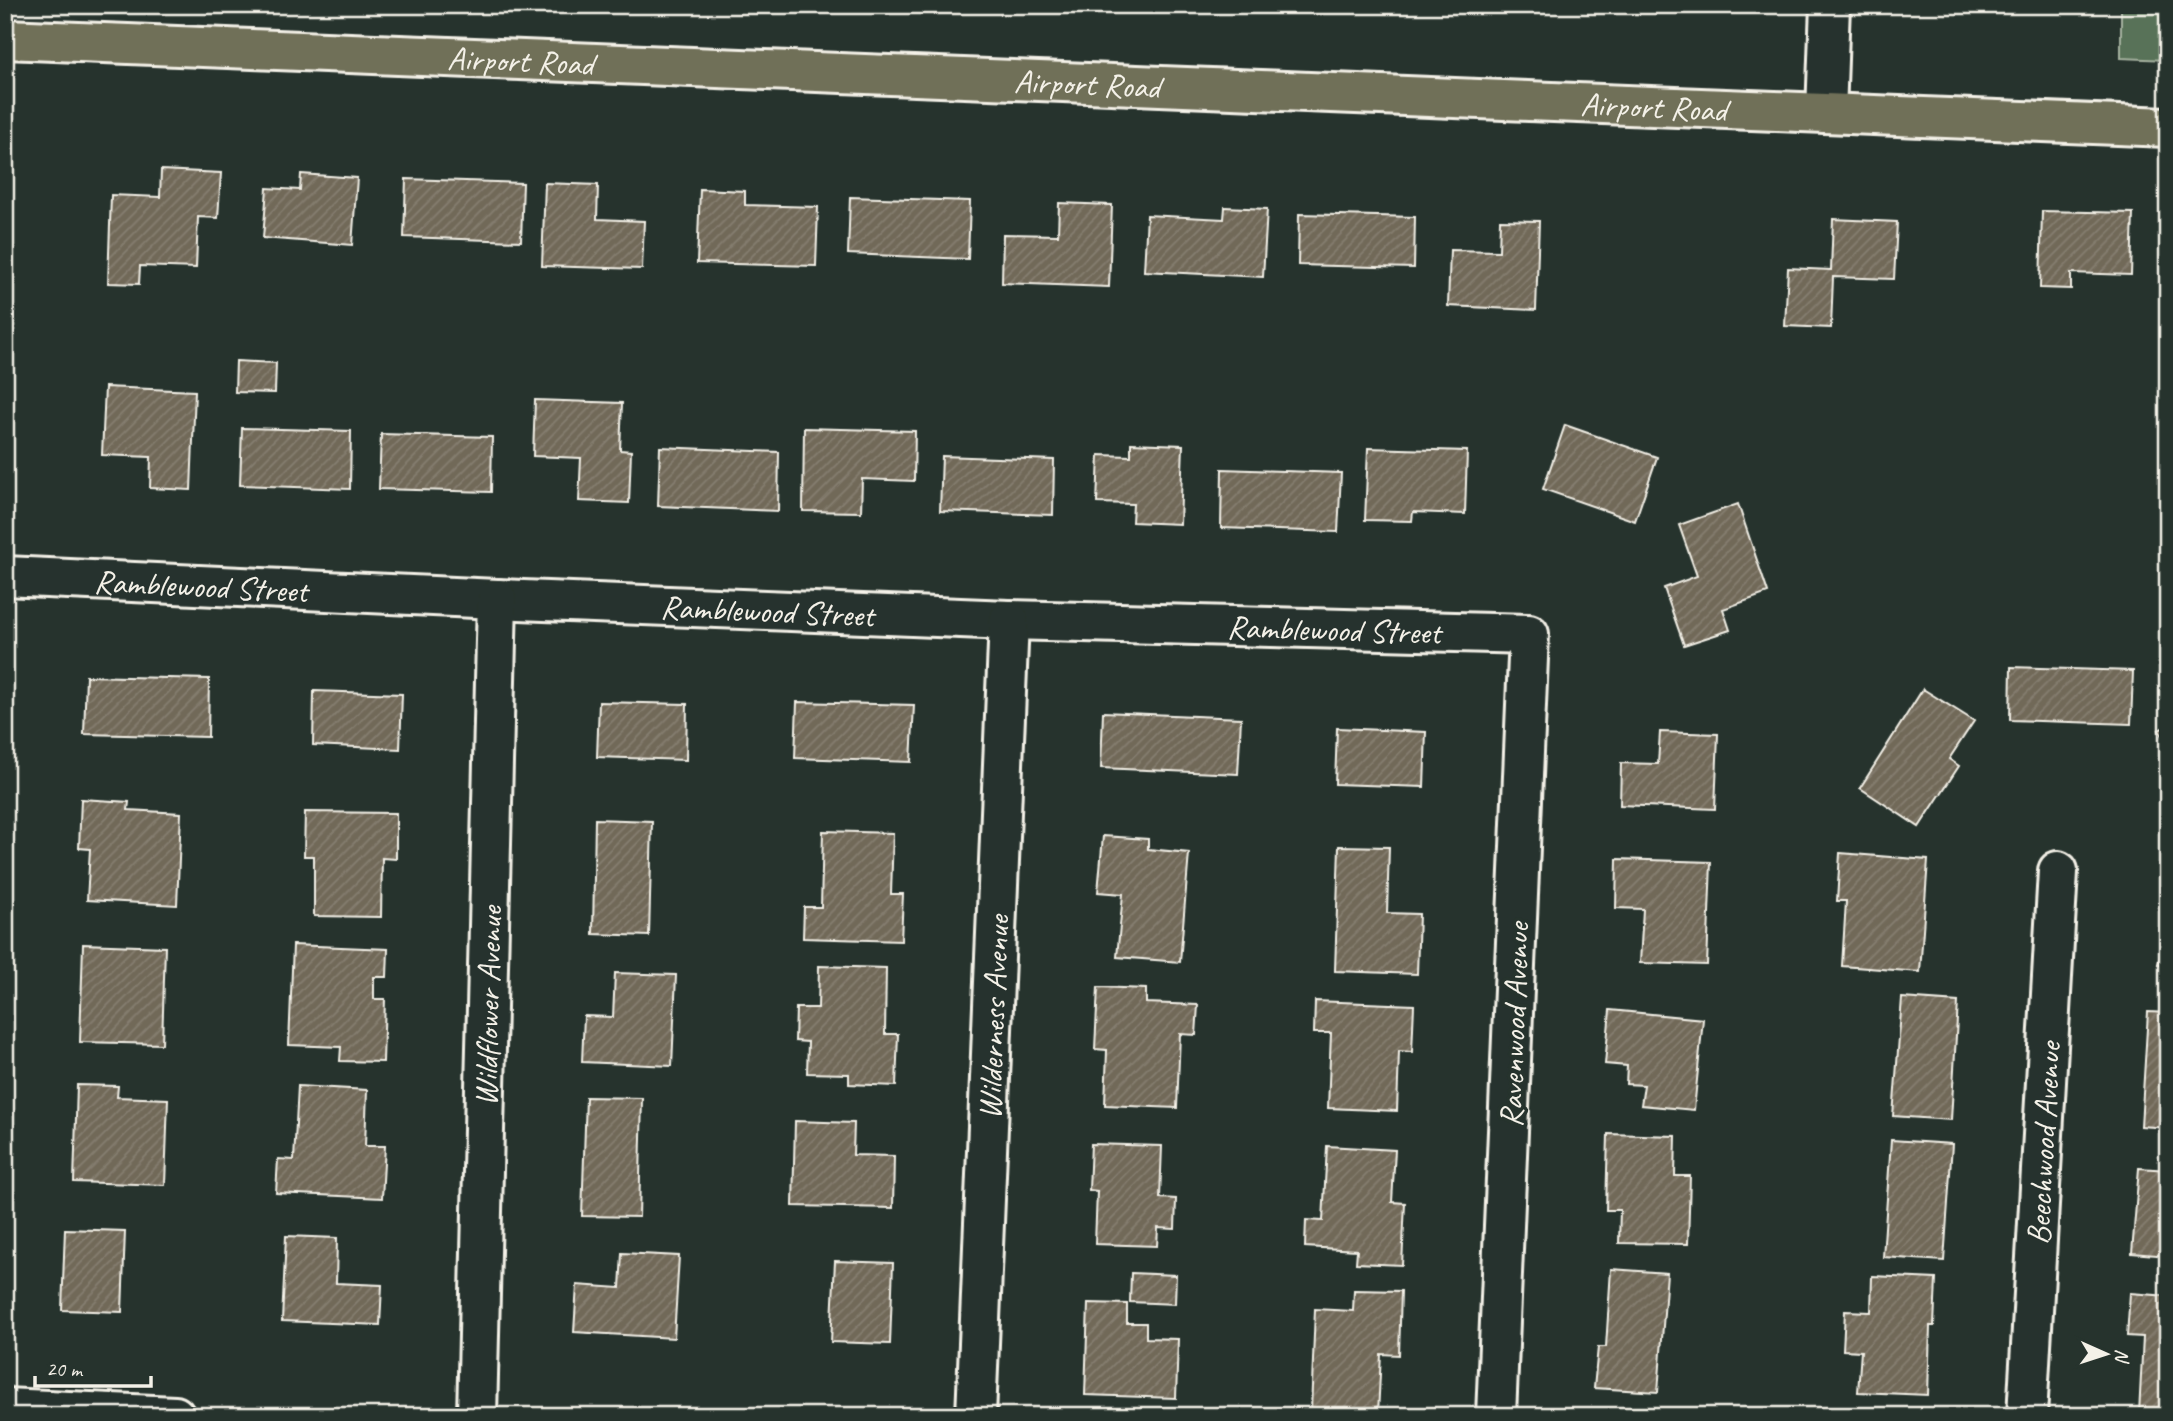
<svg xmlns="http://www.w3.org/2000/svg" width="2173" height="1421" viewBox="0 0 2173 1421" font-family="Caveat,sans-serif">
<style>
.green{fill:#587258;stroke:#a6b2a0;stroke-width:2}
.building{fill:url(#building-hatch);stroke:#f4f1e8;stroke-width:2}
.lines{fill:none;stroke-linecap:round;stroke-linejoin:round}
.minor-casing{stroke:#f4f1e8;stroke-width:44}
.major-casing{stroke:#f4f1e8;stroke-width:44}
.minor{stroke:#26332d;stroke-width:38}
.major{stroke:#706f59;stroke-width:38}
.labels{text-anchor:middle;stroke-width:7;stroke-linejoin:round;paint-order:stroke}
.street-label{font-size:33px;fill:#f4f1e8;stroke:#26332d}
</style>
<defs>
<pattern id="building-hatch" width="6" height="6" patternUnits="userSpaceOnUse" patternTransform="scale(1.75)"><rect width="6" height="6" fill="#716959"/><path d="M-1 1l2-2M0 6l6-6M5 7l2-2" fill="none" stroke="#867f71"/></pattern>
</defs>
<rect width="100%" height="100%" fill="#26332d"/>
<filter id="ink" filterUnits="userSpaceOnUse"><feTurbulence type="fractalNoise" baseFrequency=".0143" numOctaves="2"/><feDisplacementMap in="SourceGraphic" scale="14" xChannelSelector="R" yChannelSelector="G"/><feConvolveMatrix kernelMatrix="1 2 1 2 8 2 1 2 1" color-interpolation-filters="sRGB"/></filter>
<g filter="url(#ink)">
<path class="green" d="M2121,5H2168V60L2121,58Z"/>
<path class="building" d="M161,170L221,173L218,218L198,217L196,268L140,266L139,284L108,283L111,195L160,197Z
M301,174L357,178L352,245L263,238L267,188L300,190Z
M406,179L523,183L521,241L404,237Z
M545,183L598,185L597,219L644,221L642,269L542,266Z
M700,189L745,191V205L818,207L816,266L697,263Z
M850,197L970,201L968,259L848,254Z
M1059,203L1112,205L1109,287L1002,283L1003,234L1058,235Z
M1225,207L1267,209L1263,277L1144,271L1147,215L1224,219Z
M2042,211L2133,213L2131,275L2071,273V289L2040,288Z
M1299,214L1415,217L1414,268L1298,265Z
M1833,219L1897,222L1894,279L1833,277L1831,328L1785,326L1788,268L1831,270Z
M1500,220L1539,221L1536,310L1448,306L1450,250L1499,251Z
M236,361L276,363L275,393L235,392Z
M105,387L195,391L191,490L150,488L151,457L102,455Z
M535,400L622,403L620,450L631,451L629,503L579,501L581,458L533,456Z
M1565,425L1657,457L1635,521L1543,489Z
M242,428L351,431L350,489L240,485Z
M804,428L915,431L914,481L862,479L861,512L803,511Z
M381,434L492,437L491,492L379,489Z
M1131,443L1183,445L1180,524L1132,522L1133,504L1097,503L1099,455L1131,456Z
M660,447L779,452L778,511L658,506Z
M1368,448L1467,451L1465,514L1413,512L1412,521L1365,520Z
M942,456L1054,460L1053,515L940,511Z
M1222,469L1341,473L1338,532L1221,528Z
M1738,504L1768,593L1723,609L1730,630L1684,645L1664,588L1697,576L1679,525Z
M2011,667L2133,671L2131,724L2010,720Z
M86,676L209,679L208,737L84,734Z
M1923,689L1974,721L1949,759L1959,766L1919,827L1860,788Z
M314,691L402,694L400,749L313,745Z
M599,702L687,704L686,760L597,757Z
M797,702L914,705L911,762L795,758Z
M1103,712L1241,718L1238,774L1101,768Z
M2168,725V748L2159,730Z
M1337,728L1426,732L1424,787L1335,784Z
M1660,732L1718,734L1715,809L1620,805L1621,763L1658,764Z
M81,799L129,802L128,810L181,813L177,905L87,900L90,849L79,848Z
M305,812L396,813V859L382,858L381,917L314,916V856H304Z
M595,819L652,821L649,936L593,934Z
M823,831L893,833L891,894H903L901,941L803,938L804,907H821Z
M1103,836L1148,839V849L1189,853L1180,962L1117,957L1123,894L1098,892Z
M1339,846L1389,847L1387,913L1419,914L1417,974L1335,971Z
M1840,853L1928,860L1920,972L1842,966L1846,901H1837Z
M1617,859L1711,862L1707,965L1640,963L1643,909L1616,908Z
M2168,933V967L2158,964Z
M83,944L165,947L162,1044L80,1042Z
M293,945L388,949L387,977H374V999H385L383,1062L340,1061L341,1047L289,1045Z
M819,966L886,968L885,1034H898L896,1086L849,1084V1074L807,1073L808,1042L795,1041L796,1008H818Z
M615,973L676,975L672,1066L582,1062L584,1016L613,1017Z
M1098,987L1146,989V1003L1198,1005L1196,1035L1180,1034L1177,1108L1105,1105L1107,1050L1095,1049Z
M1902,998L1958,1002L1951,1120L1893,1116Z
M1315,1001L1414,1005L1412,1052L1399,1051L1397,1111L1328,1108L1331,1033H1314Z
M1610,1010L1703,1019L1694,1110L1641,1105L1644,1085L1626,1084L1627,1066L1605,1064Z
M2148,1012L2168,1013V1128L2141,1126Z
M77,1085L118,1086L117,1097L168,1099L165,1185L74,1182Z
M298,1086L367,1090L365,1146H385L382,1198L276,1193L278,1159L294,1160Z
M586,1097L642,1098L639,1217L582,1216Z
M795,1121L854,1123L853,1155L894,1156L893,1208L793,1206Z
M1608,1134L1676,1136L1675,1176H1690L1688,1244L1619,1243L1620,1210H1606Z
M1891,1140L1952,1144L1944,1261L1883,1257Z
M1091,1144L1162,1146L1160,1198L1176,1199L1175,1229L1158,1228L1157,1246L1095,1244L1097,1191L1089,1190Z
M1327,1146L1395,1150L1392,1202L1405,1203L1402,1265L1356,1263L1357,1250L1305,1247L1306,1220L1323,1221Z
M2139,1168L2168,1170V1256L2132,1253Z
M65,1229L125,1231L122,1312L62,1310Z
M286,1236L337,1238L336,1283L382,1285L380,1325L282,1321Z
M622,1253L679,1256L674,1338L574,1332L577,1285L620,1288Z
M835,1261L893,1263L890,1344L831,1342Z
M1611,1269L1667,1273L1658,1392L1594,1388L1598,1347H1606Z
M1131,1273L1176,1275L1175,1304L1130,1302Z
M1872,1276L1936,1279L1934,1326H1930L1928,1395L1858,1392L1861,1351L1843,1350L1845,1311L1871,1312Z
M1354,1290L1401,1291L1399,1355L1381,1354L1378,1414L1311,1411L1315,1309L1353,1311Z
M2130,1293L2168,1296V1416L2139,1414L2143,1337L2127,1336Z
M1088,1303L1127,1304V1323H1146V1338L1178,1339L1176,1398L1085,1395Z
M1592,1412L1653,1416H1592Z"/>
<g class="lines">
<g class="minor-casing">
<g id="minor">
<path d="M1826,113L1830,5"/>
<path id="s1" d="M5,576L497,599L1009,620L1529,634L1496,1416"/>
<path d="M5,1408L175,1416"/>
<path id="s2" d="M477,1416L497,599"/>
<path id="s3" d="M976,1416L1009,620"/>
<path id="s4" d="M2027,1416L2058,871"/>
</g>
</g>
<g class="major-casing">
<g id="major">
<path id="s5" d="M5,39L2168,127"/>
</g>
</g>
<use href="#minor" class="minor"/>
<use href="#major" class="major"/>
</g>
</g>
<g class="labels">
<g class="street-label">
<text dy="12" stroke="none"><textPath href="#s5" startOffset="516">Airport Road</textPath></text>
<text dy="12" stroke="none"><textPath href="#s5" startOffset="1083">Airport Road</textPath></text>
<text dy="12" stroke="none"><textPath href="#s5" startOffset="1650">Airport Road</textPath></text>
<text dy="12" stroke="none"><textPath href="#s1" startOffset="196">Ramblewood Street</textPath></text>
<text dy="12" stroke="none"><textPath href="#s1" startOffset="763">Ramblewood Street</textPath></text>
<text dy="12" stroke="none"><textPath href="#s1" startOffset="1330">Ramblewood Street</textPath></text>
<text dy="12" stroke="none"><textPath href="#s2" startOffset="410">Wildflower Avenue</textPath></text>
<text dy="12" stroke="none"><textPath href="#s3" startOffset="399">Wilderness Avenue</textPath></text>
<text transform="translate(1513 1025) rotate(-88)" y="12">Ravenwood Avenue</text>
<text dy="12" stroke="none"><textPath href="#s4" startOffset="273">Beechwood Avenue</textPath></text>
</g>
</g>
<rect width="2173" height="1421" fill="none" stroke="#26332d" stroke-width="28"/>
<rect x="14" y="14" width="2145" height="1393" fill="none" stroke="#f4f1e8" stroke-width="2.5" filter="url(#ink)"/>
<g transform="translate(2106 1354) rotate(93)" stroke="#26332d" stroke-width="5" paint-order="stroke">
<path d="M0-5L12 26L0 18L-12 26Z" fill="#f4f1e8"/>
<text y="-10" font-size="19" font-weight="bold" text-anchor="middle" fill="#f4f1e8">N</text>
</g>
<path d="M35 1376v10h116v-10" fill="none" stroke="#f4f1e8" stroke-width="3.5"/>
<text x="46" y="1376" font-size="21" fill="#f4f1e8" stroke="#26332d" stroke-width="5" paint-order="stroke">20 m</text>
</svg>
